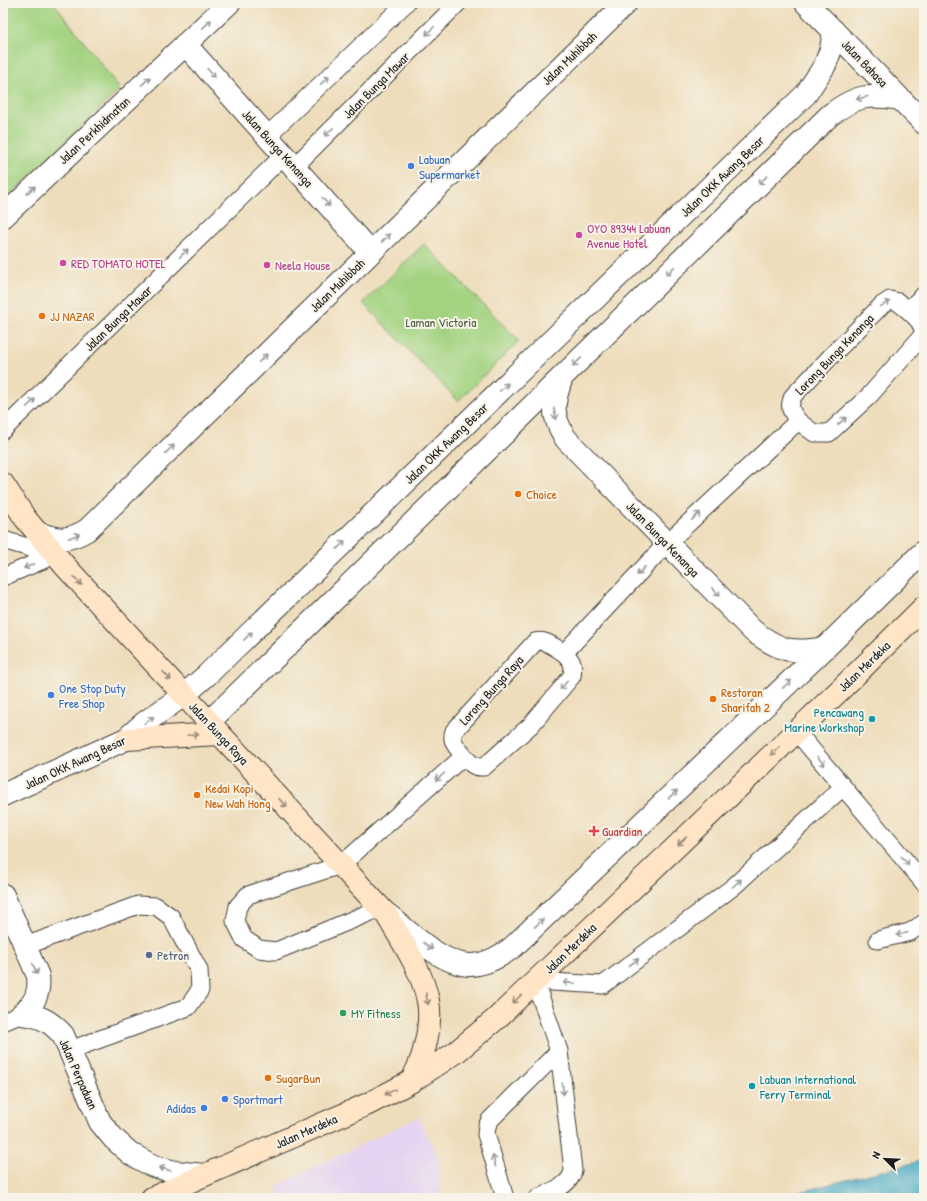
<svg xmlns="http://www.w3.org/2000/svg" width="927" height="1201" viewBox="0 0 927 1201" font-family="'Patrick Hand',sans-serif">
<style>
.built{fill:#e5d3f1}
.green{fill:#a3d381;stroke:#60784e}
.water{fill:#43a8c3;stroke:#306270}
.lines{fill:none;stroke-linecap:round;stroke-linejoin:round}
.lane-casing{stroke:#3c3934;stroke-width:19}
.street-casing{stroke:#3c3934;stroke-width:24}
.secondary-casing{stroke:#3c3934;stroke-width:24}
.lane{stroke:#fff;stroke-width:17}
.street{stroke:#fff;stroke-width:22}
.secondary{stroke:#ffe4c6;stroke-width:22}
.oneway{stroke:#999}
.oneway2{stroke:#998a7a}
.shop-dot{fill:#3f7fe0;stroke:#f7f3e8;stroke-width:1.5}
.hotel-dot{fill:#d1479c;stroke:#f7f3e8;stroke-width:1.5}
.food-dot{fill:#e8710a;stroke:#f7f3e8;stroke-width:1.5}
.culture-dot{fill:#0f9aa8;stroke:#f7f3e8;stroke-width:1.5}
.health-dot{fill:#e0444e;stroke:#f7f3e8;stroke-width:1.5}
.service-dot{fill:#5c6f8a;stroke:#f7f3e8;stroke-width:1.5}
.leisure-dot{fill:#2e9e5b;stroke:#f7f3e8;stroke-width:1.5}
.labels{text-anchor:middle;stroke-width:4;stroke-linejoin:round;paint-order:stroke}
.street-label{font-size:13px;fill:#1c1c1c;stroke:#f7f3e8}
.shop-label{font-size:13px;fill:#366cbe;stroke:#f7f3e8;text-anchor:start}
.hotel-label{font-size:13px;fill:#b23c85;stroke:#f7f3e8;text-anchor:start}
.food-label{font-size:13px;fill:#c56008;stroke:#f7f3e8;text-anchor:start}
.park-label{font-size:13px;fill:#4b5c3f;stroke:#f7f3e8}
.culture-label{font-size:13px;fill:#0d838f;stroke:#f7f3e8;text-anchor:end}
.health-label{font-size:13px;fill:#be3a42;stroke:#f7f3e8;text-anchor:start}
.service-label{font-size:13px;fill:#4e5e75;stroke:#f7f3e8;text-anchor:start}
.leisure-label{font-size:13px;fill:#27864d;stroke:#f7f3e8;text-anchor:start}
</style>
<rect width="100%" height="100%" fill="#f7f3e8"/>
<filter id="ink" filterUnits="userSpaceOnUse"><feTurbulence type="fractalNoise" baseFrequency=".025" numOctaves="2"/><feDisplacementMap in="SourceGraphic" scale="8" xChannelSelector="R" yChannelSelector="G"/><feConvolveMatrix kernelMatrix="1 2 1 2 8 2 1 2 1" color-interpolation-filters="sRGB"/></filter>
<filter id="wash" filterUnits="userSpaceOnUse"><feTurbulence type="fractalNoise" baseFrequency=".012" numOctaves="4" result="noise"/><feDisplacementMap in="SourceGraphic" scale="16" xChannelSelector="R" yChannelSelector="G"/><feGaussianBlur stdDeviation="0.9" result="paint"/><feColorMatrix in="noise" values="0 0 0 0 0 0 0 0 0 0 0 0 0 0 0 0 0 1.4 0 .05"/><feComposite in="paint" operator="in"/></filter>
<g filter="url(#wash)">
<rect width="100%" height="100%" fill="#edb"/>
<path class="built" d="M418,1117L438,1156L441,1198H281L276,1186Z"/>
<path class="green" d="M3,3H54L120,89L3,202Z
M424,244L519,341L458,401L363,303Z"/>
<path class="water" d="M924,1160V1198H776Z"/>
</g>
<g filter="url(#ink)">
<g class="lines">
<g class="lane-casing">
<path id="lane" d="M267,136L406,3
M294,167L458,3
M798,421L814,433H829L869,396L923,335C924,323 915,317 908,310
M3,430L284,155
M3,540L55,555
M3,577L55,555
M796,731L924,883
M464,756C470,763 474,768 484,767L531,725L572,676C574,663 572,661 564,653
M381,908L276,951L259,949L244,939L235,921L238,906L248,895L341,865L464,756C457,747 450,742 454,731L535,642C546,639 554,647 564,653L667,543L798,421C791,411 788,408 793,396L836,351L882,305L890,300L898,302L908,310L924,295
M878,940L910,932L924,923
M25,946L138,905L156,906L171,917L199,970L200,990L188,1007L70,1050
M3,1022L22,1014
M505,1198L486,1134L487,1126L490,1120L559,1051
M538,1198C551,1191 571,1186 573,1170L559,1051L535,981L603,985L733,887L843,787"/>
</g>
<g class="street-casing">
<path id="street" d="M806,3L924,123
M185,44L370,252
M3,217L229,3
M562,377C553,403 550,414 566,439L753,631C781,651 791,654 825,648
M37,533C58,540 67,542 87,530L626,3
M209,722L830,115C857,95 867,94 900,99
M3,795L126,739L144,723L184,695L207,675L806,94L825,65L831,49L834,31
M3,895L38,976C40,993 35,1003 22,1014
M387,914C408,931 442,965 470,965C486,965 501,956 513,947L825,648L924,551
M22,1014C41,1016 50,1021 63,1035L100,1122L114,1139L131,1154L153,1166L175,1172L204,1175"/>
</g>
<g class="secondary-casing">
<path id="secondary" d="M3,484L25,518L65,566L386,914C402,941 422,970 428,1001C431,1017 428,1035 424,1050C422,1061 416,1071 412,1081
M126,739L220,734
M152,1198L368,1104L412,1081L455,1053L496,1019L842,688L924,607"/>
</g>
<use href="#lane" class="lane"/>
<use href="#street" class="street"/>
<use href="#secondary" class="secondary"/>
</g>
<defs><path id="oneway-shaft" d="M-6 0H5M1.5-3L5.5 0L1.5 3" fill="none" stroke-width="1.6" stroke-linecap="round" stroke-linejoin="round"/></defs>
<g class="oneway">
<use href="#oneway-shaft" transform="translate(207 24) rotate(-43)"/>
<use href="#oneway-shaft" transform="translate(430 31) rotate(135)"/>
<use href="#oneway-shaft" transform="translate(211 73) rotate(48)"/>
<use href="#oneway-shaft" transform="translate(325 80) rotate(-44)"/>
<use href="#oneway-shaft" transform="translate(146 81) rotate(-43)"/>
<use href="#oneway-shaft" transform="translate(862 98) rotate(166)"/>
<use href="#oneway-shaft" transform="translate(329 132) rotate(135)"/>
<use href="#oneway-shaft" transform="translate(763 180) rotate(136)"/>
<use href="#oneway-shaft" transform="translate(31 190) rotate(-43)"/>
<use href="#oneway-shaft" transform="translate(326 202) rotate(48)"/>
<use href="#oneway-shaft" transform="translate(386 238) rotate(-44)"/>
<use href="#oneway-shaft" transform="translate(184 253) rotate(-44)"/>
<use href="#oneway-shaft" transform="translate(670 271) rotate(136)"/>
<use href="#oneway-shaft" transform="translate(885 304) rotate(-29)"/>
<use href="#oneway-shaft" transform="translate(263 358) rotate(-44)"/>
<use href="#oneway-shaft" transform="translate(577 362) rotate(136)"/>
<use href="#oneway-shaft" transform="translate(504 387) rotate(-44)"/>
<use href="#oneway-shaft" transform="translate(31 403) rotate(-44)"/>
<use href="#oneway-shaft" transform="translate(555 414) rotate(81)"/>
<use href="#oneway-shaft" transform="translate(842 421) rotate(-43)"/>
<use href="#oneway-shaft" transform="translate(170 449) rotate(-44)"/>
<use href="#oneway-shaft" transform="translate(696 516) rotate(-43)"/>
<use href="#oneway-shaft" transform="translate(74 536) rotate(-21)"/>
<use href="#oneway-shaft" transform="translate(341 545) rotate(-44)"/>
<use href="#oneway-shaft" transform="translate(29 566) rotate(157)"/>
<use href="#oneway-shaft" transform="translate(641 571) rotate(133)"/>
<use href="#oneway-shaft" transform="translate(716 592) rotate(46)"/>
<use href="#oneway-shaft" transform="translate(248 636) rotate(-44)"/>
<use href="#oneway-shaft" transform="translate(787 684) rotate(-44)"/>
<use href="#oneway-shaft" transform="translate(564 685) rotate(130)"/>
<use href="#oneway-shaft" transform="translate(149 720) rotate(-36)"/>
<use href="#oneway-shaft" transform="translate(821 761) rotate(50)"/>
<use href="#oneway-shaft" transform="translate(440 777) rotate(138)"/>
<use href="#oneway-shaft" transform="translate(673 794) rotate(-44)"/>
<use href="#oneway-shaft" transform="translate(905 861) rotate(49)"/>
<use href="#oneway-shaft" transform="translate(737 883) rotate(-42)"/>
<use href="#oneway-shaft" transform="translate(539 923) rotate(-44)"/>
<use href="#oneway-shaft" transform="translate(902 934) rotate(166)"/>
<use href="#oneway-shaft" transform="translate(428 946) rotate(38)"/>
<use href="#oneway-shaft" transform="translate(634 962) rotate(-37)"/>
<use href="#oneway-shaft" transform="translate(35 969) rotate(67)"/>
<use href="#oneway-shaft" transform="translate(569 983) rotate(-176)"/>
<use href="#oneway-shaft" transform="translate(563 1089) rotate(83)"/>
<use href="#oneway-shaft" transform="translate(494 1161) rotate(-105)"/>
<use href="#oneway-shaft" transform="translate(165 1169) rotate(-164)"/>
</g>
<g class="oneway2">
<use href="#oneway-shaft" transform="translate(78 581) rotate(47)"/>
<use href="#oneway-shaft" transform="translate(167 676) rotate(47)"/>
<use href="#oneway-shaft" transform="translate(193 735) rotate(-3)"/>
<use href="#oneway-shaft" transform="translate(775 751) rotate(136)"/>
<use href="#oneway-shaft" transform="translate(283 803) rotate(47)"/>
<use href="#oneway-shaft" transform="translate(682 841) rotate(136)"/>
<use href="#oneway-shaft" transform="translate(427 999) rotate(78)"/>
<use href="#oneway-shaft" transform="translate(517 999) rotate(136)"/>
<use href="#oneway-shaft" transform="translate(390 1092) rotate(153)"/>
</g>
</g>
<g class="shop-dot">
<circle cx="411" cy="166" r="4"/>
<circle cx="51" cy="695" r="4"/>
<circle cx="225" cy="1099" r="4"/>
<circle cx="204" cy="1108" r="4"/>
</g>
<g class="hotel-dot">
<circle cx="579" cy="235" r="4"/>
<circle cx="63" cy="263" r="4"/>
<circle cx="267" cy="265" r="4"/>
</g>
<g class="food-dot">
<circle cx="42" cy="316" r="4"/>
<circle cx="518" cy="494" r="4"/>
<circle cx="713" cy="699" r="4"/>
<circle cx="197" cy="795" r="4"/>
<circle cx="268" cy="1078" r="4"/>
</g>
<g class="culture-dot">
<circle cx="872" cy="719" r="4"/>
<circle cx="752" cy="1086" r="4"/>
</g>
<path class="health-dot" d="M592 825h4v4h4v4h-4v4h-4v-4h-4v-4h4z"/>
<circle class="service-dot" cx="149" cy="955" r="4"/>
<circle class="leisure-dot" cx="343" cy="1013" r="4"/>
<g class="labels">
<g class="street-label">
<text transform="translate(569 58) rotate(-44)" y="5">Jalan Muhibbah</text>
<text transform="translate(865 63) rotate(46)" y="5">Jalan Bahasa</text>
<text transform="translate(376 85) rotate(-45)" y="5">Jalan Bunga Mawar</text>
<text transform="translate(94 130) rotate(-43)" y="5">Jalan Perkhidmatan</text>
<text transform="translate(278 148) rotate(48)" y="5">Jalan Bunga Kenanga</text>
<text transform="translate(722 176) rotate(-44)" y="5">Jalan OKK Awang Besar</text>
<text transform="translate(337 285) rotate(-44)" y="5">Jalan Muhibbah</text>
<text transform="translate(118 318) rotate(-44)" y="5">Jalan Bunga Mawar</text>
<text transform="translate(834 354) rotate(-46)" y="5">Lorong Bunga Kenanga</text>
<text transform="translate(446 443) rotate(-44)" y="5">Jalan OKK Awang Besar</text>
<text transform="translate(663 539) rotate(46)" y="5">Jalan Bunga Kenanga</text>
<text transform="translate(864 666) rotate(-44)" y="5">Jalan Merdeka</text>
<text transform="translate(491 690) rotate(-48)" y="5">Lorong Bunga Raya</text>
<text transform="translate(219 733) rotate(47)" y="5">Jalan Bunga Raya</text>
<text transform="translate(75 762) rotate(-25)" y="5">Jalan OKK Awang Besar</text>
<text transform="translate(570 948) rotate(-44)" y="5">Jalan Merdeka</text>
<text transform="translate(79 1074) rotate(66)" y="5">Jalan Perpaduan</text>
<text transform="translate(306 1131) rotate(-24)" y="5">Jalan Merdeka</text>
</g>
<g class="shop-label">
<text x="419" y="164">Labuan<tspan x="419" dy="15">Supermarket</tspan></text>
<text x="59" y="693">One Stop Duty<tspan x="59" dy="15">Free Shop</tspan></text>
<text x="233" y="1104">Sportmart</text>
<text x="196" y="1113" text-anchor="end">Adidas</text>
</g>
<g class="hotel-label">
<text x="587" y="233">OYO 89344 Labuan<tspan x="587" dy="15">Avenue Hotel</tspan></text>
<text x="71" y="268">RED TOMATO HOTEL</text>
<text x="275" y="270">Neela House</text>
</g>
<g class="food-label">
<text x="50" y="321">JJ NAZAR</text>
<text x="526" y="499">Choice</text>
<text x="721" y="697">Restoran<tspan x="721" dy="15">Sharifah 2</tspan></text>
<text x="205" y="793">Kedai Kopi<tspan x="205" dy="15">New Wah Hong</tspan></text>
<text x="276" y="1083">SugarBun</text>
</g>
<g class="park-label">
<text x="441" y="327">Laman Victoria</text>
</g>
<g class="culture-label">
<text x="864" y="717">Pencawang<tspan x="864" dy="15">Marine Workshop</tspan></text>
<text x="760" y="1084" text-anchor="start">Labuan International<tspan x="760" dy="15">Ferry Terminal</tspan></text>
</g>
<g class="health-label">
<text x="602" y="836">Guardian</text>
</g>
<g class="service-label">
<text x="157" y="960">Petron</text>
</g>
<g class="leisure-label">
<text x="351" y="1018">MY Fitness</text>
</g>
</g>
<rect width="927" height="1201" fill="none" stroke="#f7f3e8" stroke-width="16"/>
<g transform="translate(885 1159) rotate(294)" stroke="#f7f3e8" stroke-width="3" paint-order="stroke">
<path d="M0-3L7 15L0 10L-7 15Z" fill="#1c1c1c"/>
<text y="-6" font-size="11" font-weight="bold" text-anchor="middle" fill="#1c1c1c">N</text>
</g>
</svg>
